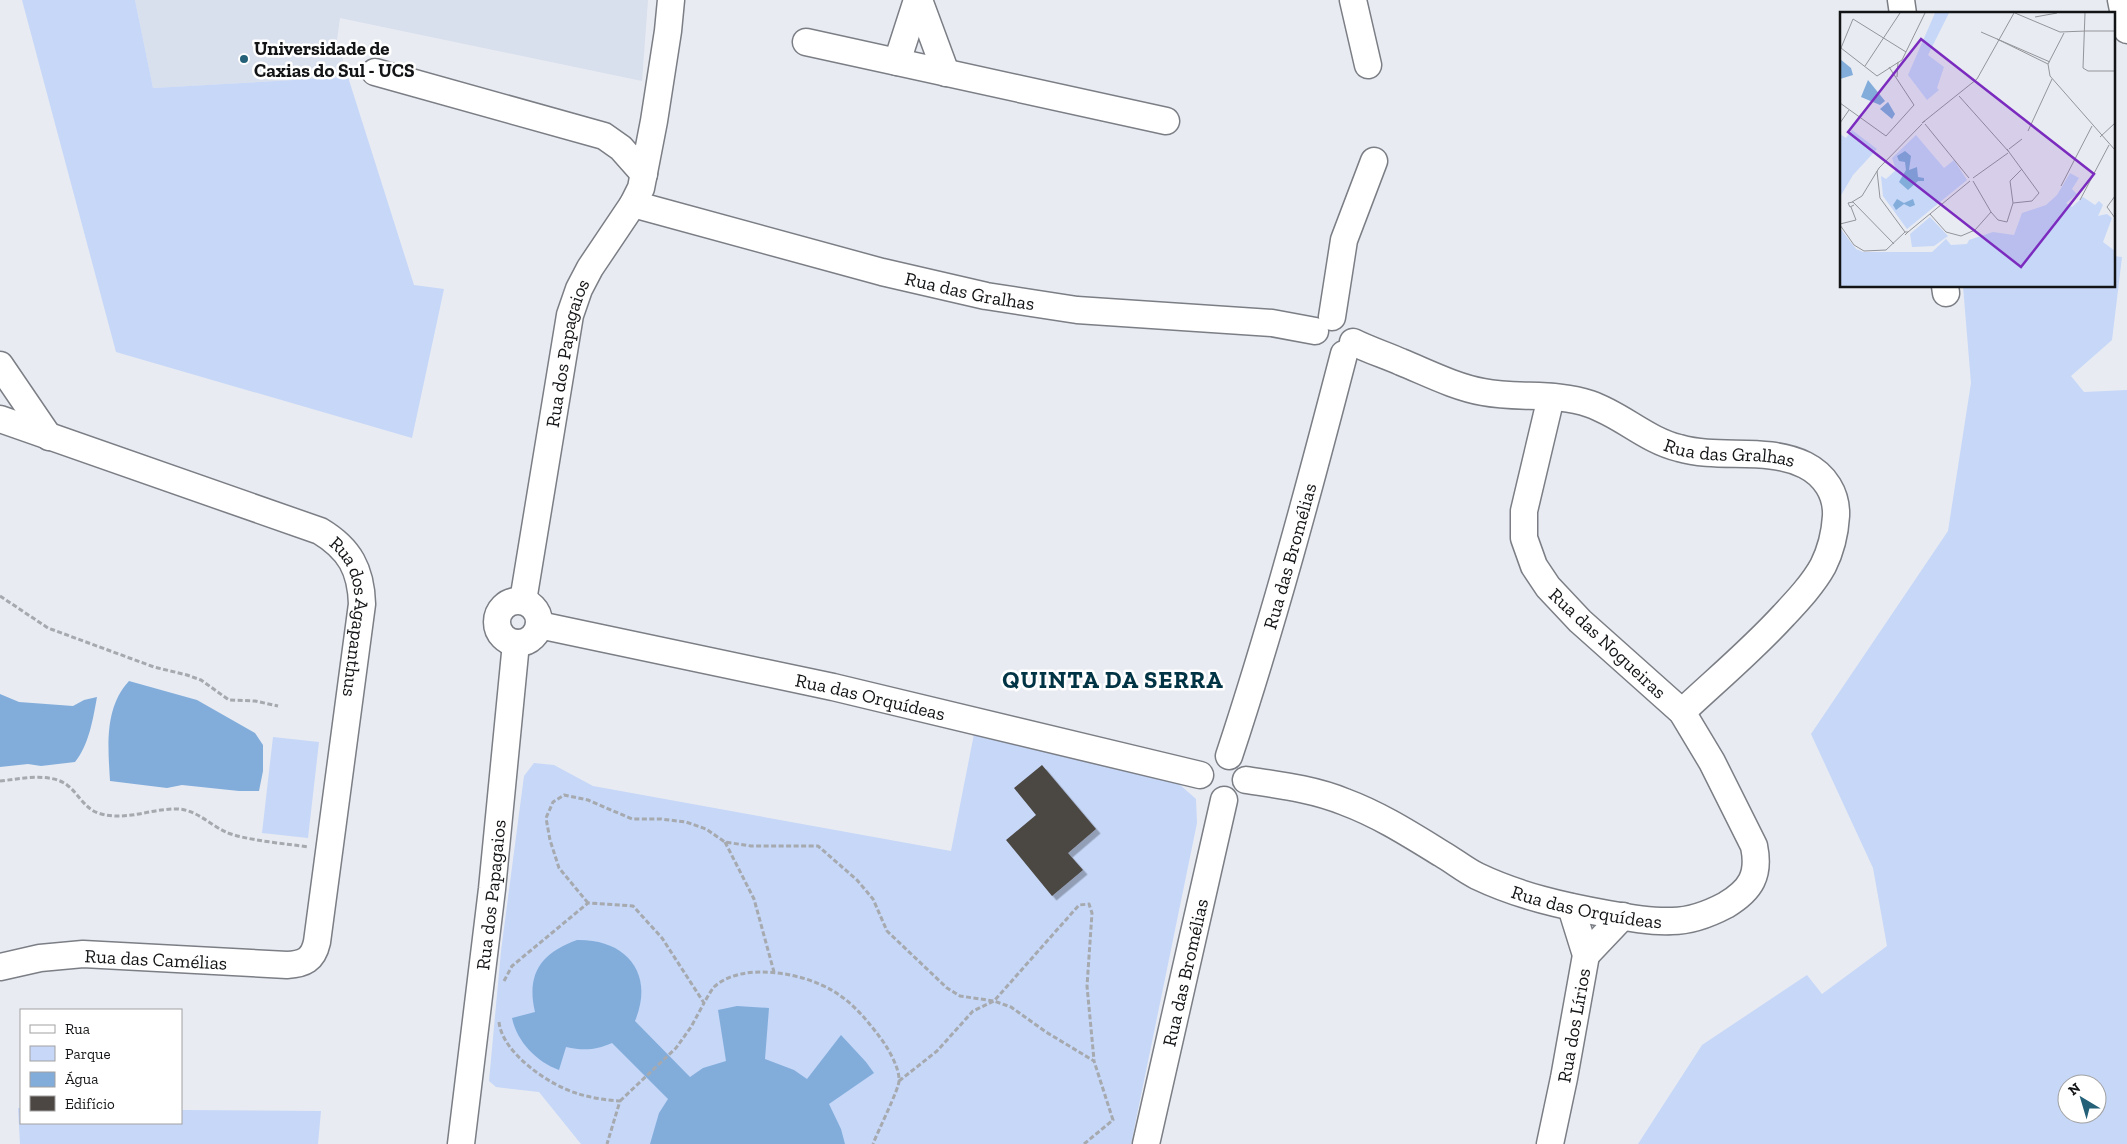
<svg xmlns="http://www.w3.org/2000/svg" width="2127" height="1144" viewBox="0 0 2127 1144" font-family="'Zilla Slab',serif">
<style>
.built{fill:#d8dfed}
.green{fill:#c6d7f8;fill-rule:evenodd}
.water{fill:#82addb}
.building{fill:#4c4742;filter:url(#shadow)}
.lines{fill:none;stroke-linecap:round;stroke-linejoin:round}
.minor-casing{stroke:#7b7e85;stroke-width:29}
.path{stroke:#a6a9ae;stroke-width:3;stroke-dasharray:5 2.5;stroke-linecap:butt}
.minor{stroke:#fff;stroke-width:26}
.poi-dot{fill:#246178;stroke:#fff;stroke-width:2}
.labels{text-anchor:middle;stroke-width:5;stroke-linejoin:round;paint-order:stroke}
.poi-label{font-size:19px;font-weight:bold;fill:#131416;stroke:#fff;text-anchor:start}
.street-label{font-size:19px;fill:#131416;stroke:#fff}
.district-label{font-size:24px;font-weight:bold;letter-spacing:1px;fill:#003445;stroke:#fff}
.inset-road{fill:none;stroke:#93959a;stroke-width:1}
.view{fill:#7b2cbf;fill-opacity:0.15;stroke:#7b2cbf;stroke-width:2.5}
.inset-edge{fill:none;stroke:#131416;stroke-width:2.5}
</style>
<defs>
<filter id="shadow"><feDropShadow dx="4.5" dy="4.5" stdDeviation="0" flood-color="#0004"/></filter>
</defs>
<rect width="100%" height="100%" fill="#e8ebf2"/>
<path class="built" d="M135,0H648L642,81L340,18L337,40L348,77L153,88Z"/>
<path class="green" d="M22,0H135L153,88L348,77L414,285L444,289L412,438L116,352Z
M2113,256L2122,257L2112,340L2071,376L2084,392L2127,390V1144H1638L1702,1045L1807,975L1822,994L1887,946L1873,868L1811,734L1948,531L1971,383L1963,286H2113ZM2067,1084H2097V1114H2067Z
M974,734L1149,773L1179,784L1196,799L1197,823L1131,1144H581L539,1092L496,1087L489,1081L501,951L524,776L534,763L554,765L593,786L951,851Z
M273,737L319,742L308,838L262,833Z
M18,1108H21V1123H181V1110L321,1111L318,1144H20Z"/>
<path class="water" d="M129,681L197,700L255,733L263,745V771L259,791H239L182,785L167,788L110,781C108,747 104,708 129,681Z
M0,694L19,702L73,706L84,700L97,697C93,719 89,745 75,762L41,766L28,764L0,767Z
M577,940C626,939 655,973 635,1021L690,1077L703,1068L726,1061L718,1010L737,1006L769,1008L765,1059L794,1070L807,1079L841,1035L866,1062L874,1073L829,1104L841,1129L845,1144H650L659,1113L668,1099L612,1043C596,1050 584,1051 566,1047L559,1070C537,1062 517,1042 512,1018L535,1012C526,974 541,953 577,940Z"/>
<path class="building" d="M1042,765L1096,829L1068,853L1083,870L1052,896L1006,840L1036,815L1014,788Z"/>
<g class="lines">
<g class="minor-casing">
<g id="minor">
<path d="M919,0L946,73"/>
<path d="M1353,0L1368,65"/>
<path d="M1901,0L1903,14"/>
<path d="M2121,0L2127,30"/>
<path d="M806,42L1166,121"/>
<path d="M897,62L917,0"/>
<path d="M375,72L604,136L621,148L644,174"/>
<path id="s1" d="M633,204L882,272L986,296L1077,310L1272,323L1315,331"/>
<path d="M1945,286L1946,293"/>
<path d="M1332,317L1344,240L1374,161"/>
<path id="s2" d="M1353,342C1369,350 1385,355 1401,362C1428,373 1455,387 1483,392C1519,399 1556,392 1590,404C1622,415 1646,440 1679,448C1720,460 1766,446 1805,465C1825,475 1837,494 1836,516C1835,533 1831,550 1823,566C1813,584 1798,600 1784,615C1752,650 1716,680 1682,712"/>
<path d="M0,365L49,437"/>
<path id="s3" d="M0,419L320,531C350,549 361,570 362,604L317,942C313,960 304,964 287,965L83,954L40,958L0,967"/>
<circle cx="518" cy="622" r="21"/>
<path id="s4" d="M523,601L570,315L579,289L590,268L633,204L641,188L654,121L668,31L671,0"/>
<path id="s5" d="M539,625L833,687L1200,775"/>
<path id="s6" d="M1229,756C1273,623 1309,489 1344,354"/>
<path id="s7" d="M1246,780C1279,785 1314,789 1345,802C1380,815 1411,835 1442,854C1454,861 1465,870 1477,876C1519,896 1563,906 1608,914C1629,918 1651,922 1672,921C1691,921 1709,914 1726,905C1751,890 1760,875 1754,846L1712,762L1682,712L1580,621L1548,587L1534,566L1524,538V511L1551,397"/>
<path d="M1586,955L1623,916"/>
<path id="s8" d="M461,1144L492,889L516,643"/>
<path id="s9" d="M1146,1144L1224,800"/>
<path id="s10" d="M1550,1144L1564,1078L1586,955L1571,907"/>
</g>
</g>
<path class="path" d="M0,596L48,628L154,667L187,675L201,680L229,700L255,701L278,706
M0,781C20,779 50,772 67,785C79,794 84,808 98,813C126,822 151,808 178,809C197,810 210,825 226,832C243,840 288,844 309,847
M725,842L754,899L774,972
M588,903L559,868L550,840L546,818L553,802L564,795L588,800L632,819H661L686,822L706,829L725,842L751,846H818L857,880L873,899L887,931L947,988L960,996L994,1001L1011,1007L1046,1032L1094,1061L1113,1120L1084,1144
M504,981L512,966L588,903L633,906L662,938L704,1003C707,998 710,992 714,987C742,961 804,973 833,991C852,1002 866,1019 879,1036C887,1046 900,1068 899,1081C899,1089 877,1133 873,1144
M499,1022C502,1053 550,1086 579,1094C592,1098 606,1100 620,1101L607,1144
M899,1081L937,1051L973,1011L994,1001L1079,905L1089,904L1092,913L1087,986L1094,1060
M620,1101L676,1048L691,1027L704,1003"/>
<use href="#minor" class="minor"/>
</g>
<circle class="poi-dot" cx="244" cy="59" r="5"/>
<g class="labels">
<g class="poi-label">
<text x="254" y="55">Universidade de<tspan x="254" dy="22">Caxias do Sul - UCS</tspan></text>
</g>
<g class="street-label">
<text dy="7" stroke="none"><textPath href="#s1" startOffset="348">Rua das Gralhas</textPath></text>
<text dy="7" stroke="none"><textPath href="#s4" startOffset="252">Rua dos Papagaios</textPath></text>
<text dy="7" stroke="none"><textPath href="#s2" startOffset="398">Rua das Gralhas</textPath></text>
<text dy="7" stroke="none"><textPath href="#s6" startOffset="209">Rua das Bromélias</textPath></text>
<text dy="7" stroke="none"><textPath href="#s3" startOffset="438">Rua dos Agapanthus</textPath></text>
<text transform="translate(1608 643) rotate(43)" y="7">Rua das Nogueiras</text>
<text dy="7" stroke="none"><textPath href="#s5" startOffset="339">Rua das Orquídeas</textPath></text>
<text dy="7" stroke="none"><textPath href="#s8" startOffset="251">Rua dos Papagaios</textPath></text>
<text dy="7" stroke="none"><textPath href="#s7" startOffset="368">Rua das Orquídeas</textPath></text>
<text transform="translate(156 959) rotate(3)" y="7">Rua das Camélias</text>
<text dy="7" stroke="none"><textPath href="#s9" startOffset="176">Rua das Bromélias</textPath></text>
<text dy="7" stroke="none"><textPath href="#s10" startOffset="121">Rua dos Lírios</textPath></text>
</g>
<g class="district-label">
<text x="1113" y="688">QUINTA DA SERRA</text>
</g>
</g>
<g transform="translate(1840 12)">
<rect width="275" height="275" fill="#e8ebf2"/>
<path d="M95,1H109L88,43L104,55L97,76L99,78L87,88L68,63ZM12,118L37,137L13,163L0,185V122L6,126ZM76,123L104,156L114,148L127,168L67,217L43,184L41,164L46,167L56,158L52,146ZM230,161L239,166L232,177L237,182L226,191L232,195L243,185L255,193L259,189L263,193L258,204L267,202L272,206L263,230L275,239V274H0V216L16,237L23,240H92L106,227L111,233L127,232L129,228L153,220L174,223L182,201L206,193L217,183ZM90,205L108,224L94,234L72,235L70,222Z" fill="#c6d7f8"/>
<path d="M0,47L11,56L13,63L0,67ZM28,68L45,89L40,93L21,85ZM48,90L55,102L52,107L40,97ZM65,139L71,144L69,158L77,155L78,165L84,166V169H78L68,178L59,170L66,158L65,150L59,149L57,144ZM57,187L64,191L73,187L75,193L70,195L64,192L56,198L53,193Z" fill="#82addb"/>
<path class="inset-road" d="M175,1L220,20L246,19M245,1L243,56L248,59M195,5L217,1M246,19H275M141,20L210,50M224,21L208,52L210,64L275,138M157,27L208,52M66,40L13,7L1,36L37,64L62,48L85,1M25,54L60,1M248,59H275M57,65L58,50M119,84L169,140L167,137M0,91L46,124L74,93L49,55M85,109L82,111L137,67L174,1M0,111L9,98M85,112L129,166M188,119L212,67M260,125L275,111M169,137L182,127M169,140L199,181L192,189L173,191M37,159L40,186L65,220M133,166L168,141M133,169L151,200L158,208L167,210L173,191L170,169L182,157M221,174L252,114M275,184L267,195L275,206M240,188L269,133M12,190L22,184L39,156L82,112M14,193L10,195L8,191L13,190L54,232M90,202L106,220L121,224L135,218L151,200M0,212L16,208L11,195M0,213L14,233L24,239L46,238L65,220H68L65,223M68,220L130,169"/>
<path class="view" d="M81,27L254,162L181,255L8,120Z"/>
<rect width="275" height="275" class="inset-edge"/>
</g>
<rect x="20" y="1009" width="162" height="115" fill="#ffffff" stroke="#a1a1a2"/>
<rect x="30" y="1025" width="25" height="8" fill="#ffffff" stroke="#a1a1a2"/>
<text x="65" y="1034" font-size="15" fill="#131416">Rua</text>
<rect x="30" y="1046" width="25" height="15" fill="#c6d7f8" stroke="#a1a1a2"/>
<text x="65" y="1059" font-size="15" fill="#131416">Parque</text>
<rect x="30" y="1072" width="25" height="15" fill="#82addb" stroke="#a1a1a2"/>
<text x="65" y="1084" font-size="15" fill="#131416">Água</text>
<rect x="30" y="1096" width="25" height="15" fill="#4c4742" stroke="#a1a1a2"/>
<text x="65" y="1109" font-size="15" fill="#131416">Edifício</text>
<g transform="translate(2082 1099) rotate(322)"><circle r="24" fill="#ffffff" stroke="#a1a1a2"/>
<path d="M0-4L9 19L0 12L-9 19Z" fill="#246178"/>
<text y="-8" font-size="14" font-weight="bold" text-anchor="middle" fill="#131416">N</text>
</g>
</svg>
